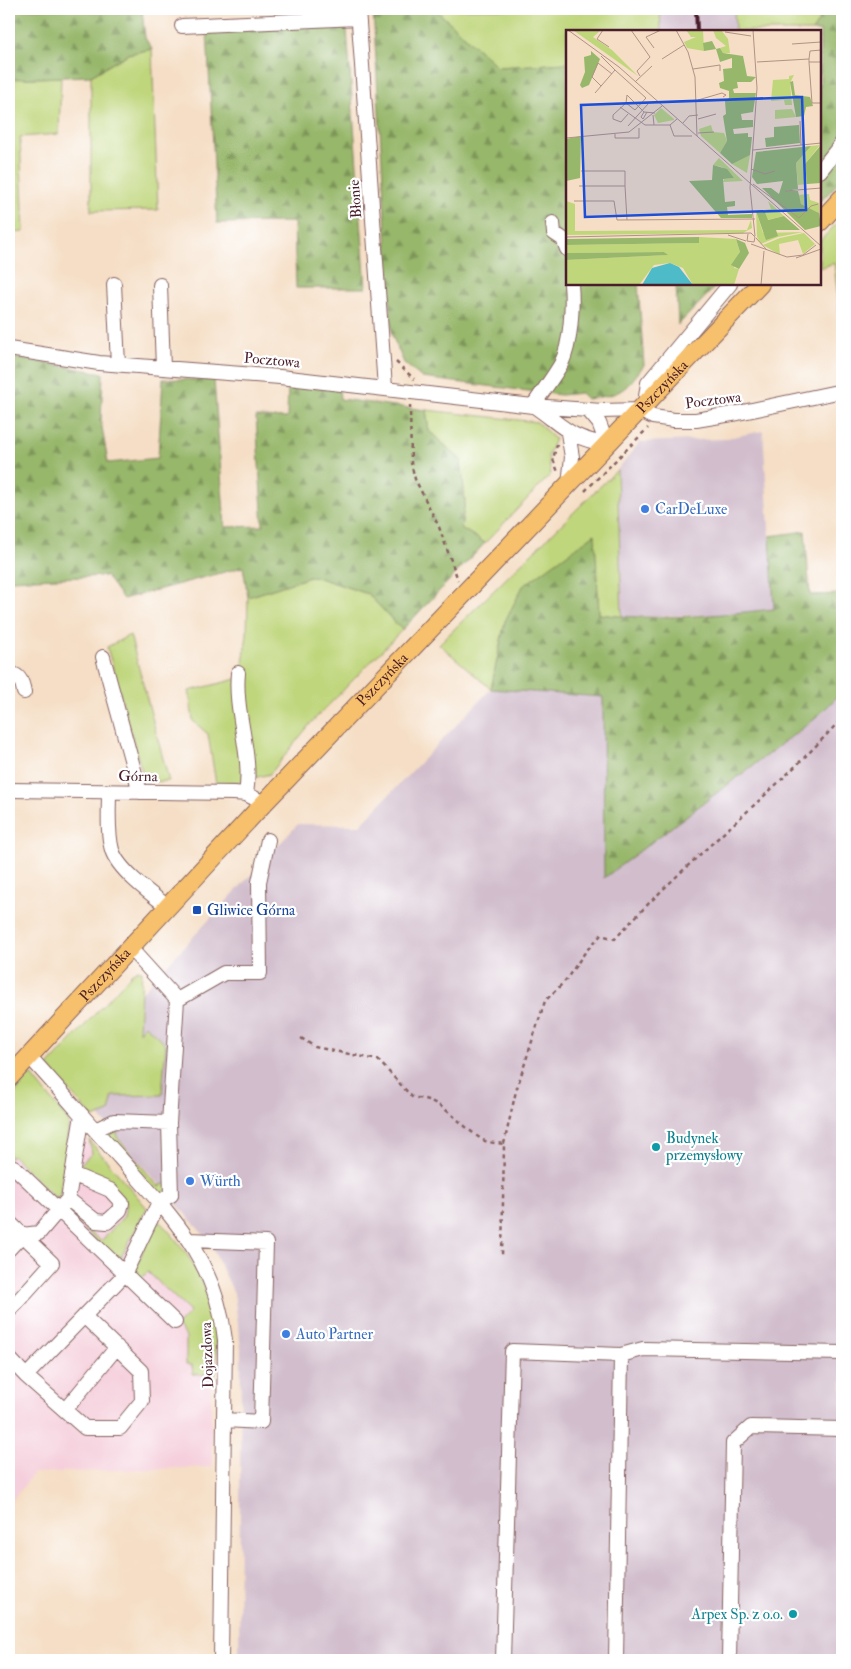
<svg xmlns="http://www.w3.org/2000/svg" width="851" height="1669" viewBox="0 0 851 1669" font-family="'IM FELL Double Pica',serif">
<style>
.built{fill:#f5cfdb}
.industrial{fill:#d1bdcc}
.green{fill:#bfd67b;stroke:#847a53}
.forest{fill:url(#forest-firs);stroke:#706b4b}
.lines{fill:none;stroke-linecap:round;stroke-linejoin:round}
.minor-casing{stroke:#866261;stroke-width:16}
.major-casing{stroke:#866261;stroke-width:20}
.path{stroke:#866261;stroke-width:2.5;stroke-dasharray:4 4;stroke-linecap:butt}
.minor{stroke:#fff;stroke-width:14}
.major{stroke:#f7c06c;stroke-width:18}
.rail{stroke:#4a1f2b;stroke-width:4}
.shop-dot{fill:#3f7fe0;stroke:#fff;stroke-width:2}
.transit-dot{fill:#1a4fb4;stroke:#fff;stroke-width:2}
.culture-dot{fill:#0f9aa8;stroke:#fff;stroke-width:2}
.labels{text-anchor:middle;stroke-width:4.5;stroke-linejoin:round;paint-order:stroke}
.street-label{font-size:15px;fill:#4a1f2b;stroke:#fff}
.shop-label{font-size:15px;fill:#366cbe;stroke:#fff;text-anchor:start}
.transit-label{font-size:15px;fill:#164399;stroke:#fff;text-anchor:start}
.culture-label{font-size:15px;fill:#0d838f;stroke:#fff;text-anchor:start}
.inset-road{fill:none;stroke:#b19287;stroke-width:1}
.view{fill:#1d4ed8;fill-opacity:0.15;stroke:#1d4ed8;stroke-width:2.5}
.inset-edge{fill:none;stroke:#4a1f2b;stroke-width:2.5}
</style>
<defs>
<pattern id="forest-firs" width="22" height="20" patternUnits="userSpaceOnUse" patternTransform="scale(1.25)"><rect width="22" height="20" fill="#97b76b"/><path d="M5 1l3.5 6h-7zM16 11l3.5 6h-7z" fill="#7d9458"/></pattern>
</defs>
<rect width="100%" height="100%" fill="#fff"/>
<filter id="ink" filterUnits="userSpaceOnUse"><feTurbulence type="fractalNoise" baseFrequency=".02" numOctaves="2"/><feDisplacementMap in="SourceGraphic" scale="10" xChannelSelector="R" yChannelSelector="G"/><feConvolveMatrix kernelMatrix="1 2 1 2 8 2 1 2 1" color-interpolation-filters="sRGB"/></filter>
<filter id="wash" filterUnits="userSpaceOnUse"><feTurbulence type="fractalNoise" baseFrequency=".0096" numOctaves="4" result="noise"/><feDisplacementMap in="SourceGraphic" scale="20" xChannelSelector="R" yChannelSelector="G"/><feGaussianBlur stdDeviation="1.12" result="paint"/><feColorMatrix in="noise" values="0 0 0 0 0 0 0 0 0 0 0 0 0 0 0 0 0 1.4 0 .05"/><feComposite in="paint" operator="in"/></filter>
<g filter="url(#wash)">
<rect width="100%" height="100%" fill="#f5dec5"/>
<path class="built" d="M45,1096L168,1232L210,1332L212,1467L34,1473L9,1504V1135Z"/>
<path class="industrial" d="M660,9H734L735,31H661Z
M763,431L774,609L729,614L622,617L617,470L640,442L722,439Z
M491,689L603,697L605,877L816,718L842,692V1660H239L241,1348L234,1293L209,1241L64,1076L298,824L360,825Z"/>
<path class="green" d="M435,9H660L661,31H567V63L498,67Z
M734,9H827L812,31H735Z
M152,49L158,210L91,211V76L128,54Z
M61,77L59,134L20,137L24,232L9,233V79Z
M842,218V319H840L834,263L820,268V241Z
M426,410L537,422L555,439L548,456L551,474L485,543L461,528L465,501L461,460L429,431Z
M617,470L622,617L599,614L594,534L505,621L491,689L439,644Z
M313,576L368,594L402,630L310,724L270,774L237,782L216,784L208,734L193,721L189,691L241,678L247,635L248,597Z
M130,635L169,781L145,782L107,647Z
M137,970L142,971L139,1032L145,1025L166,1044L162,1095L113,1096L109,1112L93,1118L48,1066L132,973Z
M31,1074L69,1122L60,1196L56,1199L12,1155L9,1158V1100Z
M118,1132L117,1137L158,1186L167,1183L170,1189L159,1194L107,1135Z
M89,1140L147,1208L118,1263L68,1212L101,1241L124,1216L126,1201L81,1171V1164L92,1153Z
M160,1222C186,1248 208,1283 214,1320C217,1337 216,1357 216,1375L193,1374L192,1365L186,1364V1337L177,1326L190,1312L148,1272L140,1279L135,1273L151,1227Z"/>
<path class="forest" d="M9,9H142L145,38L152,49L128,54L91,76L9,79Z
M373,9H435L498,67L567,63V284H638L644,365C623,393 622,394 587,399L581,393L561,395L422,378L404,363L392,335Z
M827,9H842V179L820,202V31H812Z
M340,23L347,30L366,288H296L294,222L217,223L207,31Z
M676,284H718L678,325Z
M9,357L103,373L101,421L108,463L158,458L163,379L214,380L225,527L263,526L256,417L287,418L288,386L339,389L340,399L426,410L429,431L461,460L465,501L461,528L485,543L402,630L368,594L313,576L248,597L243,567L123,599L106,576L9,580Z
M805,531L810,595L842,594V692L816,718L604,878L603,697L491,689L505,621L523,586L595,534L599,614C655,621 718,615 774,609L770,536Z"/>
</g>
<g filter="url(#ink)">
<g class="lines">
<g class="minor-casing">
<path id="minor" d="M358,9L385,388
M182,26L358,18
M820,171L842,143
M553,223L554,233L563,239L567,249
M114,284L118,364
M160,285L163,368
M9,349L99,363L280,377L533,406L602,411L639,410L653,417L674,420H696L738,413L842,391
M645,403L648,383L730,284
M533,406C542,392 553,378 561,364C571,344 573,306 571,284
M534,406C563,426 570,439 607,444L599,423L588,410
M568,433L572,457L569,484
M103,657L140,792
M9,673C20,675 22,681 24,692
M238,673C234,713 253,754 246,794
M9,790L234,793L246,794L264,803
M109,792C109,810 107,832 112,850C118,870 151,894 168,907
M130,948L177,1000L169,1123
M177,1000L224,973H260L259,882L268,840
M29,1056C60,1090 90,1125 121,1159C172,1217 216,1259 225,1340L221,1660
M14,1167L175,1322
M68,1199L96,1221L107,1222L120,1210L122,1203L110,1190L72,1174
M9,1222L52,1263L9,1311
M189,1240L266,1243L261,1422L225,1420
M9,1249L22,1235L39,1233L68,1199L82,1115
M9,1358L26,1376L85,1428H120L142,1401L141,1371L84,1316
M26,1376L124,1275L159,1202L171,1195L169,1123L114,1121L95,1130
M65,1410L117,1347
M503,1660L512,1351L621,1355
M616,1660L621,1355L643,1349L842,1353
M729,1660L733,1443L751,1427L842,1429"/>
</g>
<g class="major-casing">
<g id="major">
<path d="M820,222L842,198"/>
<path id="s1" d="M9,1078L264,803L760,284"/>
</g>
</g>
<path class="path" d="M396,362L414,379
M410,405L411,463L415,479L439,527L458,580
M557,444L553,459L558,472
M585,491L648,428
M301,1038L315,1047L378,1060L413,1098C442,1096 462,1129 485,1141C490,1143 498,1143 504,1144L502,1257
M504,1144L516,1091L545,1001L565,981L586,951L601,935L615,939C686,860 771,797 842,718"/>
<use href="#minor" class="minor"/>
<use href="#major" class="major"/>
<path class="rail" d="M696,9L697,31"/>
</g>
</g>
<g class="shop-dot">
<circle cx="645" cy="509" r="5"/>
<circle cx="190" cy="1181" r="5"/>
<circle cx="286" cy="1334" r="5"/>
</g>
<rect class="transit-dot" x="192" y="905" width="10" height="10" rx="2.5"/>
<g class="culture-dot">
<circle cx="656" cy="1147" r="5"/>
<circle cx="793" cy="1614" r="5"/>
</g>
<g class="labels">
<g class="street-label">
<text transform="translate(355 199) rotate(-94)" y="5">Błonie</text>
<text transform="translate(272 360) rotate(5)" y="5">Pocztowa</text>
<text dy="5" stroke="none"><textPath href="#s1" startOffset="951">Pszczyńska</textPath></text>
<text transform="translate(713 400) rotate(-7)" y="5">Pocztowa</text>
<text dy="5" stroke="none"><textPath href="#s1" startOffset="546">Pszczyńska</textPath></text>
<text transform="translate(138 776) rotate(1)" y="5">Górna</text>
<text dy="5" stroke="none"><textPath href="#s1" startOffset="141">Pszczyńska</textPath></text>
<text transform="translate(207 1355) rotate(-92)" y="5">Dojazdowa</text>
</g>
<g class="shop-label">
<text x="655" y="514">CarDeLuxe</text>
<text x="200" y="1186">Würth</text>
<text x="296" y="1339">Auto Partner</text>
</g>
<g class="transit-label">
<text x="207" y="915">Gliwice Górna</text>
</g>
<g class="culture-label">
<text x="666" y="1143">Budynek<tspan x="666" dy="17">przemysłowy</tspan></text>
<text x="783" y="1619" text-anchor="end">Arpex Sp. z o.o.</text>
</g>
</g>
<g transform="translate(566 30)">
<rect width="255" height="255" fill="#f5dec5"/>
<path d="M7,0H35L27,7L46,20L72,46ZM120,0H137L138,21L121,18L118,12L130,7H125ZM147,0H155L162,9L164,23H157L154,18L160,16L150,8ZM228,45L224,53L226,75H219L218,70L205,71L207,50L223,49V46ZM95,78L108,89V90L92,93L88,85ZM226,79L230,87L209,89V80ZM145,95L147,102L158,103L161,111L154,123L135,106L133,99ZM254,115L239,134L241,154L232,155L230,133L245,116ZM184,125L181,143L166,134L168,130ZM153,128L177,151L157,152L158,149L168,148L156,137L147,135ZM243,164L244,170L253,173V183L235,174L232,165ZM0,171L9,174V201L181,200L185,190L186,198L177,203L0,205ZM202,171L218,186L201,190L198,180L205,179ZM190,181L197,203L237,202L212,207L195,214L191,207ZM238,203L249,214L237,224L232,210L213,214L214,225L197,215L214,208ZM133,207L170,209L174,222L168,238L173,239L168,255H127L117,238L104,233L88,235L73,255H0V230L101,225L98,222L0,223V215L133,213Z" fill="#bfd67b"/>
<path d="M146,11L150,19L154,18L157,23L177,26L181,46L190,47L185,52H171L172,58L167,59L168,63H190L187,82L175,84L176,90H187V97L167,99L168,104L182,103V107H186L184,125L166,134L154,123L161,111L157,86L160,84L159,71L163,68V61L154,58L153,53L158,51L157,39L166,38V28L154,32L150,19L138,21L137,13ZM25,21L34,29L23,55L16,58L14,55L19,42L18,27L25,25ZM227,51L229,65L244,67L247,76L240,77L238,86L230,87L224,52ZM233,95L234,113L200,117L199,108L208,107V97ZM15,106L14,148L0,151V109ZM255,115V153L241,154L239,134ZM245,116L230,133L232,159L219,161H232L235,174L253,183L255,196L239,200L196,158H205L213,164L217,151L191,154L186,147L190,122ZM147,135L161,139L168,148L157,149L159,172L169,171V176L161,177L162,185L186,184V188H155L123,151L146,150ZM198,180L202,190L218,186L234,200H210L212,206L200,210L190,181ZM133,207V213L0,215V209ZM170,209L179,213L183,223L173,239L165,235L174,222ZM98,222L102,225L0,230V223Z" fill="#97b76b"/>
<path d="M104,233L113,237L127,255H76L86,238Z" fill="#4ebbc8"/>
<path class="inset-road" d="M2,0L53,37L255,216M37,0L31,9L43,17M65,0L84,27L71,41L74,46M110,0L122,22L129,47L131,106M187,0L191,58L184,158L189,206M159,2L185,6M226,14L255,12M88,18L80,7L95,0M35,26L49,40M96,29L118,15M243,29L244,21L255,20M191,32L243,29V32H255M243,32L246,73H255M127,39L154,35V41M69,52L86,36M35,56L26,47L32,33L46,44M29,63L49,40L80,68M61,65L60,73L69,80L80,68M61,65L78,82L89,83M132,70L156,63L160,65L157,67M60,73L47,85V89L55,92L62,84M54,77L79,95H88L87,85M78,82L75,87L77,89L81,82M132,89L150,84M234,91L235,115M117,93L123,86L132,85M88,95H104L111,89M104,95L108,106H126M62,96L82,74M132,103L148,102M49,104V108H73V98M0,108L63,102L96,76M187,120L255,113M185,139L199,144L209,141M15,141H59V156M187,154L233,188L245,176L252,174M13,156H59L61,190M219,161L255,158M8,171H48L51,190L189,189M162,205L180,211M0,207L185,203L189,207L188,212L181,211L182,204M190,208L201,220M185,214L221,227L237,225L250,215M230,228L255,219M195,255L198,221"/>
<path class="view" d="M236,67L240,180L19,187L15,75Z"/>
<rect width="255" height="255" class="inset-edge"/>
</g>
<rect width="851" height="1669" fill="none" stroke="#fff" stroke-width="30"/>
</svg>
